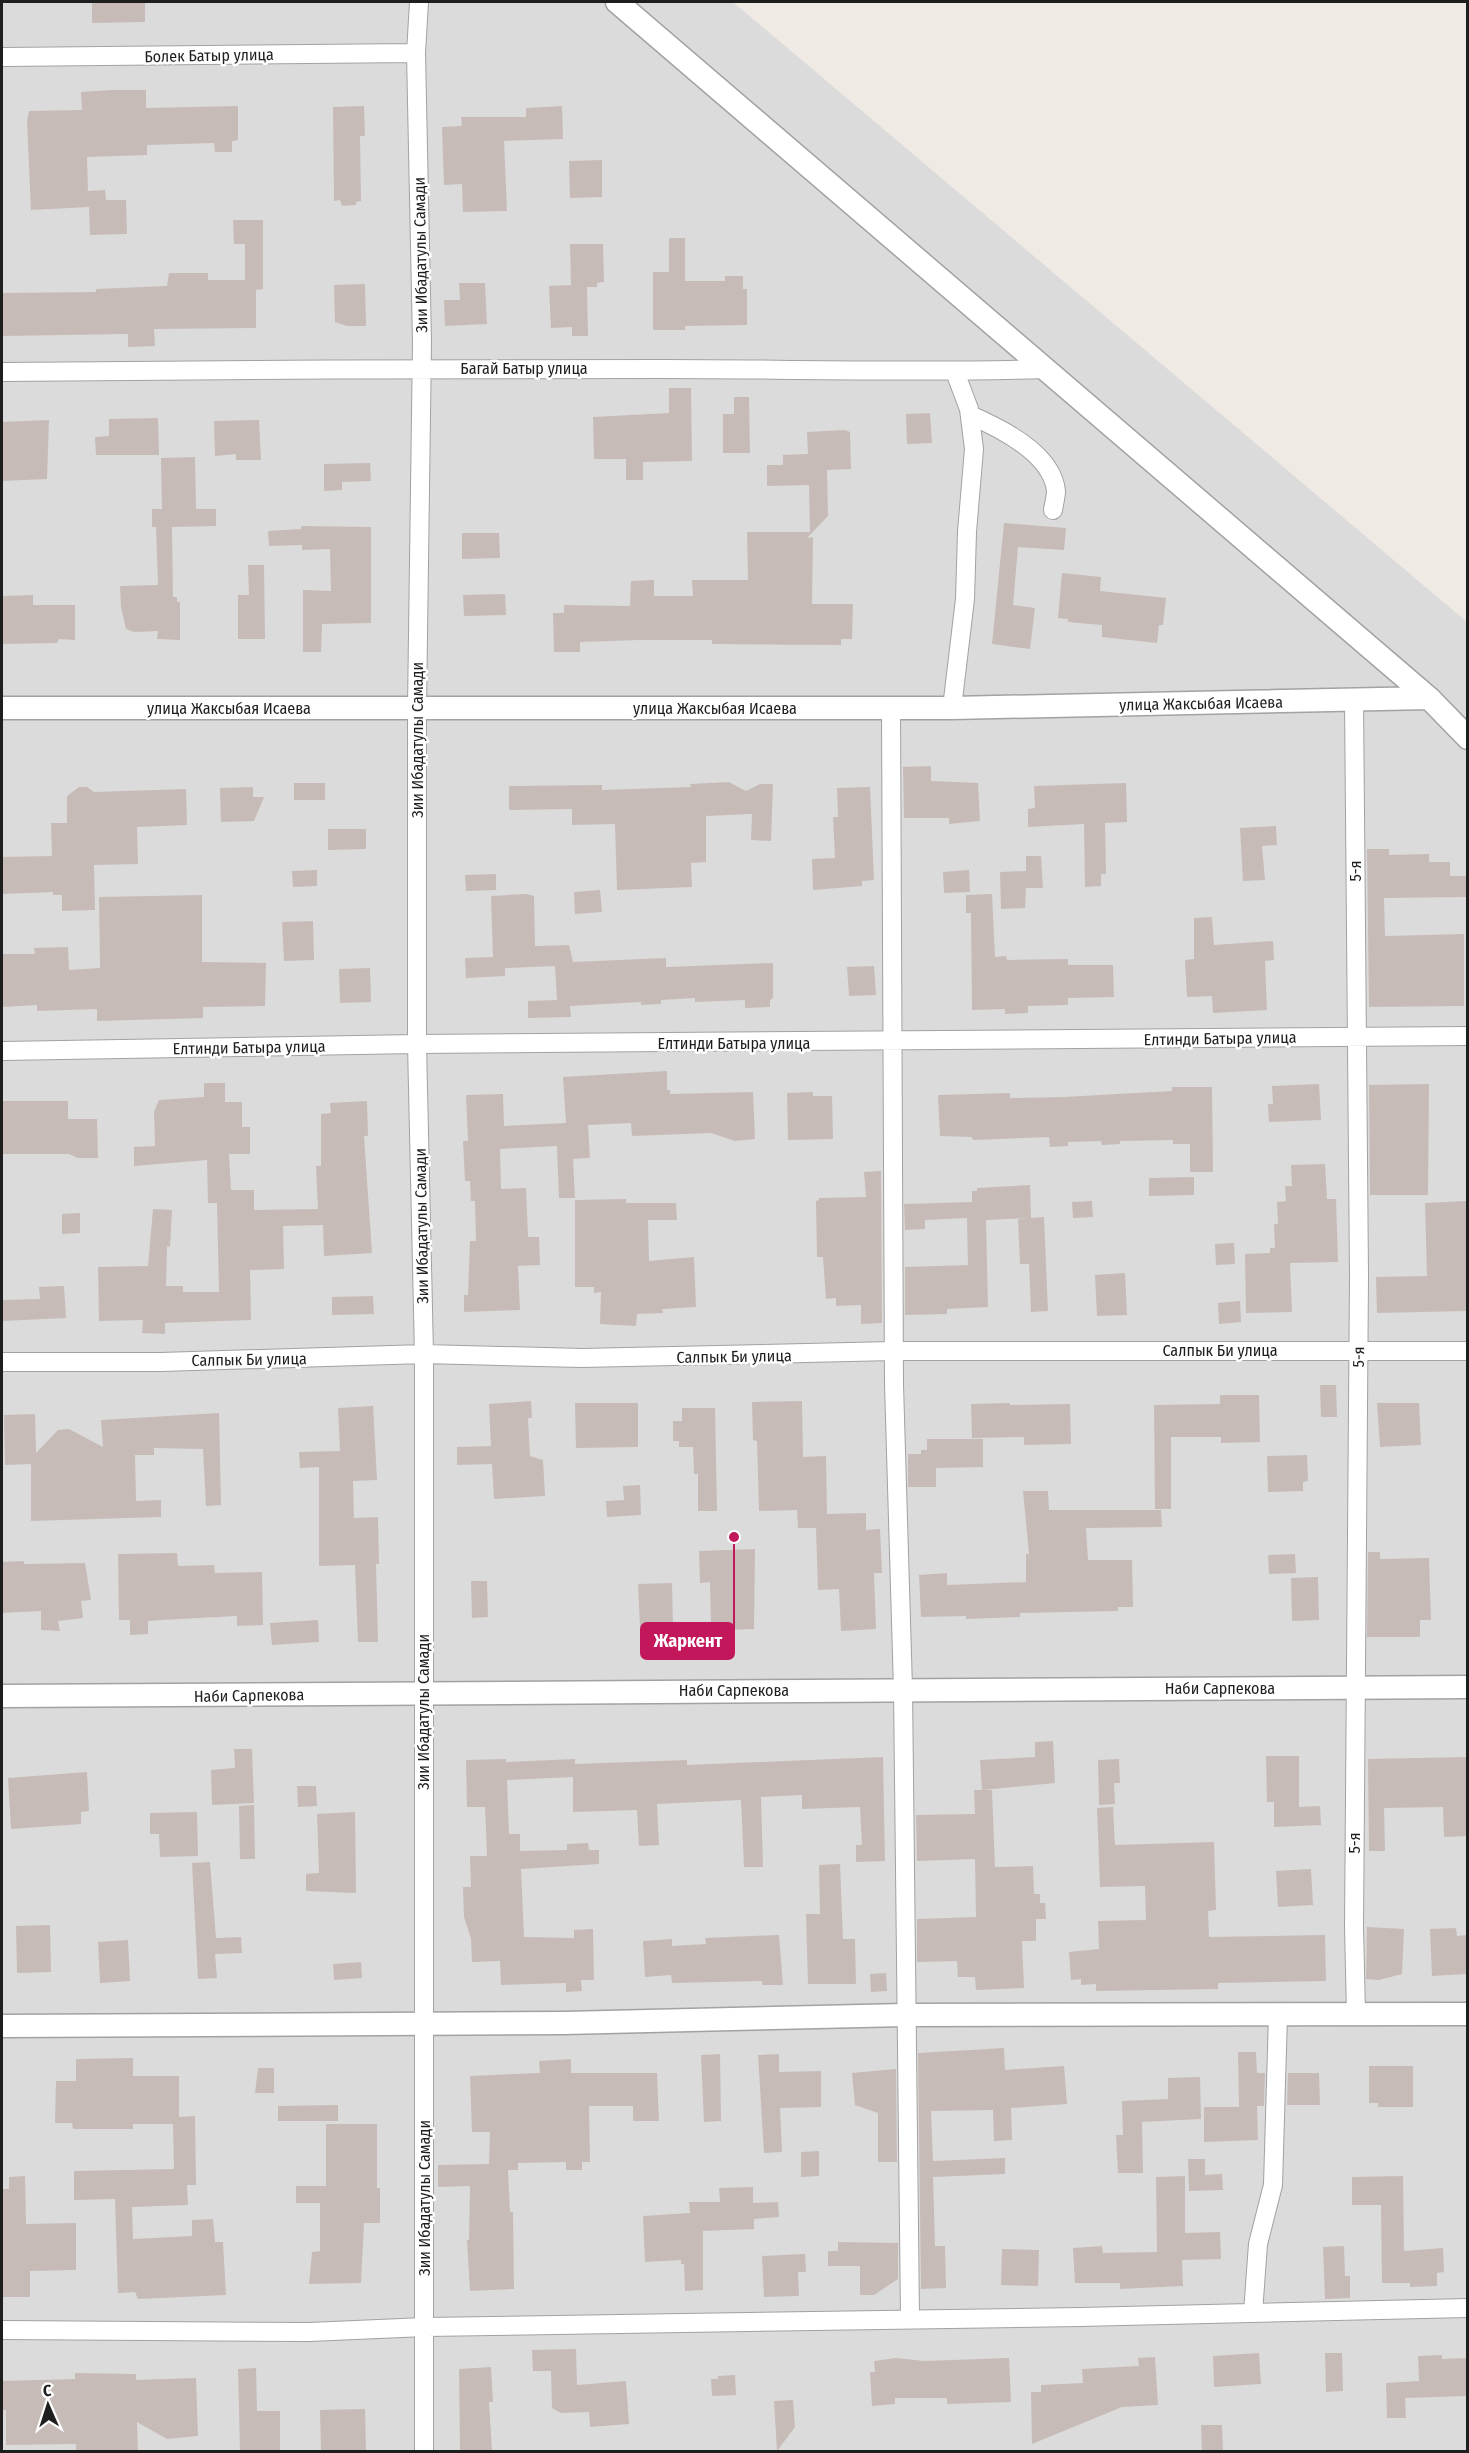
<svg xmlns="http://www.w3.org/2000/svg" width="1469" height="2453" viewBox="0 0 1469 2453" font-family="'Fira Sans Condensed',sans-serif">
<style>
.residential{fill:#dcdbdb}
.building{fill:#c7bbb7}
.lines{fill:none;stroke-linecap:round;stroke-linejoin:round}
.minor-casing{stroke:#a2a2a2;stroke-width:20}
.tertiary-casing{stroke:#a2a2a2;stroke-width:25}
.minor{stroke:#fff;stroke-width:18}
.tertiary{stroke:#fff;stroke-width:22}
.labels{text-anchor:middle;stroke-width:5;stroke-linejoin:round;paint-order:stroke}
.street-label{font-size:16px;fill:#1e1e1e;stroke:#fff}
.leader{fill:none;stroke:#c2185b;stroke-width:2}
.callout-dot{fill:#c2185b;stroke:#fff;stroke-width:2}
.callout{fill:#c2185b;stroke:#c2185b;stroke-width:2}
.callout-label{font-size:18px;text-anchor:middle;font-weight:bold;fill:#fff}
</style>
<rect width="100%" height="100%" fill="#f0eae4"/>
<path class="residential" d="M2,2H733L1467,622V2451L2,2452Z"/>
<path class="building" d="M92,2H145V22L92,23Z
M112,90H146V108L238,106V140L232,141V152H215L214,143L147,145V155L87,157L88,191L105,190L106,200H126L127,234L90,235L89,207L31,210L27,121L29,111L82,110L81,92Z
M364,106L365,136H360L361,201L356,202V205L342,206L340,200L334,201L333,107Z
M562,106L563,139L504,141L507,211L463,212L462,184L444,185L442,127L462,126L461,117H526V108Z
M602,160V197L570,198L569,161Z
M233,220H263V289L256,290V328L154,329L155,346L128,347V334L2,336V293L96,292V289L167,286L169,273H208V280H245V244H234Z
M669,238H685V281H725V276H743V289H747V325L685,326V330H653V272H669Z
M570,244H603L604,282L597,283V287H587L588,336H572V327L551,328L549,286L571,285Z
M459,283H485L487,324L445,326L444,300H460Z
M365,284L366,326H347L335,322L334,285Z
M669,388H691L692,461L643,462V480H626V459H594L593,417L669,413Z
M734,397H749L750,453H723V414H734Z
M930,413L932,443L907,444L906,414Z
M158,418L159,455H96L95,437L109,436V419Z
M49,420L47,479L2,481V422Z
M259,420L261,460H236V454L215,456L214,421Z
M845,430L850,432L851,469L827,470L828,516L807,538L813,537L812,604H853L852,639H841V645L712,644V640H639L580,642V652H554L553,613H564V605L630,606L631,581L654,580V596H693L692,580H748L747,532H810L809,485L767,486V465H783V455L808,454L807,432Z
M195,457L196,509H216V526L172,527L173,597H177V602H180V640L157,639L158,631L134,632L126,629L121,607L120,586L158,585L156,527H152V509H162L161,458Z
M370,463L371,481L342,482V490L324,491V464Z
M1004,523L1066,528L1064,550L1018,547L1013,605L1035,608L1030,649L992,644Z
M301,526L371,527V623L322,624L321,652H303V590L331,591L330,549L302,550V545L269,546L268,531L301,529Z
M462,533H499L500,558L462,559Z
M248,565H264L265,639H238V595H249Z
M1062,573L1101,577L1100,591L1166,598L1163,625H1159L1157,643L1102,637V625L1068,622V619L1058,618Z
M505,594L506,615L464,616L463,595Z
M33,595V605H75V640L59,639L57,643L2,644V596Z
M931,766V781L978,783L980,821L949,824V818H904L903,767Z
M729,782L746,791L760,784H773L771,841L751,840L752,814L706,816V862L691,863L692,887L617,890L615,824L572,825V809L509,810V786L602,785V790L691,787L690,784Z
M294,783H325V800H294Z
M1126,783L1127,822L1105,823L1106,874H1101V886L1085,887L1084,824L1028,827V809L1035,808L1034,786Z
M79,787H87L94,792L186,789L187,825L137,827L138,864L94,865L95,910L62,911V895H53V892L2,894V857L52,856L51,823H67V796Z
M253,787V797H264L254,821L221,822L220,788Z
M870,787L874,880L862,881V886L813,890L812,859L835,858L833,817H838L837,788Z
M1276,826L1277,845L1262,846L1265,880L1243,881L1240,828Z
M328,829H366V849L328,850Z
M1367,849H1389V855L1429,854V862H1450V876H1467V897L1384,898L1385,936L1464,934V1006L1369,1007Z
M1026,856H1041L1043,888H1026L1025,908L1001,909L1000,872L1026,871Z
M317,870V886L293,887L292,871Z
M969,870L970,892L944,893L943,872Z
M496,874V890L466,891L465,875Z
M600,890L602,912L575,914L574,892Z
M527,894L534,896L535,946L569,945L573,962L666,958V967L773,963V998L770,1000V1007L745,1008V1000L695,1002V998L661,1000V1004L641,1005V1002L570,1006L571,1017L528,1018V1001L557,1000L555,966L505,968V976L466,978L465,958L493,957L491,896Z
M992,894L995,957L1006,956L1007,960L1068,959V965H1113L1114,997L1068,998V1005L1028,1006V1013L1005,1014V1009L972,1010L971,913H966V895Z
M202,895V962L266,963L265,1006L203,1007V1018L97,1021V1009L37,1011V1005L2,1007V954H35L34,948L68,947L69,970L100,968L99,897Z
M1212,917L1214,945L1273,941L1274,960L1265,961L1267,1010L1213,1013L1212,996L1187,997L1185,960L1194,959V918Z
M313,921L314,960L284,961L282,922Z
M874,966L876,995L849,996L847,967Z
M370,968L371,1002L340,1003L339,969Z
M667,1071V1090H670V1094L753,1092L755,1139L735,1141L711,1133L632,1136L631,1123L588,1125L590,1158L573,1159L575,1198H559L557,1146L500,1149L501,1189L526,1188L528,1237H539L540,1265L518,1266L520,1310L464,1312V1295H468L470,1241H476L475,1201H471L470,1181H465L463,1141H468L466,1095L503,1094L504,1126L566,1123L563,1077Z
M204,1083H225V1102H242V1127H250V1154H229L231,1190H254V1210L318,1209L316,1166H321V1114L331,1113L330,1103L367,1101L368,1136H364L372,1253L324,1256L323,1225L283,1226L284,1269L250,1270L251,1320L165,1323V1334L142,1333L143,1320L99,1321L98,1267L148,1266L153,1209L172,1210L170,1247L167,1246L166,1286H183V1292H219L217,1203H208L207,1160L134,1166V1147L155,1146L154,1112L159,1100L204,1097Z
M1319,1084L1321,1120L1269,1122L1268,1104H1273L1272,1086Z
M1429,1084L1428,1195H1370L1369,1085Z
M1172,1087H1212L1213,1172H1190V1144H1173V1140L1120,1141V1144L1102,1145L1101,1141L1068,1142V1146L1050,1147L1049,1137L973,1140L972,1137L940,1136L938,1095L1010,1093V1098L1064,1097L1172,1091Z
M813,1092V1096H832L833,1139L788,1140L787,1093Z
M2,1101H68V1119H97L98,1158H78L69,1154H2Z
M1325,1164L1327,1199H1336L1338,1262L1290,1263L1292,1312L1246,1313L1245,1254L1270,1253V1248H1275L1274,1224H1278L1277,1202L1286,1201L1285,1186H1292L1291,1165Z
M881,1171L882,1323L861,1324V1305L836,1306V1298L826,1299L823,1257H817L816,1201L819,1200V1198L866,1197L864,1172Z
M1194,1177V1195L1149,1196V1178Z
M1030,1185L1031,1218L1044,1217L1048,1311L1031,1312L1029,1264H1020L1018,1219L1028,1218L986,1220L988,1307L947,1309V1314L905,1315V1267L968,1265L967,1218L925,1220V1229L905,1230L904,1204L972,1202V1191H977V1188Z
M626,1199V1203H676L677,1220H648L649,1261L694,1257L696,1307L662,1309L663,1313L637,1314L636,1326L600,1324L601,1292L594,1293V1287H575V1200Z
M1092,1201L1093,1217L1073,1218L1072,1202Z
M1467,1201V1311L1377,1313L1376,1277L1427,1276L1425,1203Z
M80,1213V1233L62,1234V1214Z
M1234,1243L1235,1264L1216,1265L1215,1244Z
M1125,1273L1127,1315L1097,1316L1095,1275Z
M64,1286L66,1318L2,1321V1300L40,1299L39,1287Z
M373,1296L374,1314L332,1315V1297Z
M1240,1301L1241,1322L1219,1324L1218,1303Z
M1320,1385H1336L1337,1417H1321Z
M1220,1395H1259L1260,1442L1221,1443V1437H1171V1509H1155L1154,1405L1220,1404Z
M531,1401L532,1418H528L530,1456L543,1460L545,1496L494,1499L492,1464L457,1465V1447L491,1446L489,1404Z
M802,1401L803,1457L826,1456L827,1514L866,1513V1530L880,1529L882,1573H874L876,1629L841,1631L839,1589L818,1590L816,1528H798L797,1510L759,1511L757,1441L753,1440L752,1402Z
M575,1403H638V1447L576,1448Z
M1010,1403V1405L1070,1404L1071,1444L1024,1445V1437L972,1438L971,1404Z
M1377,1403H1419L1421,1445L1380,1447Z
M373,1406L377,1480L353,1481L354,1518L378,1517L379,1564H376L378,1642H358L355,1565L319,1566V1467L300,1468L299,1452L340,1451L338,1408Z
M682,1408H715L717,1511H698V1474H694L693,1447H679V1441H673V1421H682Z
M219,1413L221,1505L206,1506L203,1449L154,1448V1455H135L136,1501L161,1500V1517L31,1521V1464L5,1465L4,1415L35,1414L36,1453L58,1430L69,1429L103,1447L101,1420Z
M927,1439H983V1467L936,1468V1487H908V1454H921V1450H927Z
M1307,1455L1308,1481L1303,1482V1491L1268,1492L1267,1456Z
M640,1485L641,1515L607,1517L606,1501L624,1500L623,1486Z
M1023,1491H1048L1049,1510H1161L1162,1527L1086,1528L1088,1560H1132L1133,1607H1118V1611L1020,1613V1617L966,1619V1616L921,1617L919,1575L947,1573V1585L1026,1582V1554H1029Z
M755,1549L754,1629L725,1630L711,1625L710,1582L700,1583L699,1551Z
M1368,1552H1380V1559L1429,1558L1431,1620H1420V1637H1367Z
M177,1553L178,1566L214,1565L215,1573L262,1572L263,1625L237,1626V1616L161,1620L148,1621V1634L130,1635V1620H119L118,1554Z
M1295,1554L1296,1573L1269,1574L1268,1555Z
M24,1561V1564L85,1563L91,1600L81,1601L83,1618L58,1621L60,1631L41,1630V1611L2,1613V1562Z
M1318,1577L1319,1620L1292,1621L1291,1578Z
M471,1581H487L488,1617L472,1618Z
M672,1583L673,1627L640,1628L638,1584Z
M318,1620L319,1642L272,1645L270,1623Z
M1053,1741L1055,1783L982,1790L980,1760L1035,1757V1742Z
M234,1749H252L254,1803L212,1805L211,1770L235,1768Z
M1266,1756H1299V1807L1320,1806L1321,1825L1274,1827V1802H1267Z
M883,1757L885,1861L856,1862V1845H862L860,1807L802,1809V1795L761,1797L763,1867H744L741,1800L657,1804L659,1845L639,1846L637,1810L573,1812V1777L507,1780L509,1834H520V1851L567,1850V1844L588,1843L589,1850H599V1864L521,1869L524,1937L574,1938V1930L593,1929L594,1980H581L582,1991L566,1992V1983L501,1985L500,1961L472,1962L471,1939L464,1917L463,1887H471L470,1856H487L485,1807H467L466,1760L506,1759V1762L575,1759V1764L687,1760V1765Z
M1467,1757L1466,1836L1444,1837L1443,1807L1384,1808L1385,1851H1369L1368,1759Z
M1119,1759L1120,1783H1114L1115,1804L1099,1805L1098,1760Z
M87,1772L89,1811L81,1812V1824L11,1829L8,1778Z
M297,1786H316L317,1806L298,1807Z
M974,1790H992L995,1867L1033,1866L1034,1894H1040V1903H1045L1046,1919H1036V1941H1022L1024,1988L976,1990L975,1977H958L957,1961L917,1962V1919L976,1917L975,1859L917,1861L916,1815L975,1814Z
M254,1805L255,1859H240L239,1806Z
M1113,1807L1115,1845L1214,1842L1216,1910L1208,1911L1209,1937L1325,1935L1326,1981L1218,1983V1989L1096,1991V1984L1081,1985V1979L1071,1980L1069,1952L1099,1949L1098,1921L1146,1920L1145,1886L1100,1887L1097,1808Z
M197,1812L198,1856L160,1857L159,1834H150V1813Z
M355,1812L356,1893L306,1891V1874L319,1873L317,1814Z
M210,1862L216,1938L241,1937L242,1953L215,1954L217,1978L198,1979L192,1863Z
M840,1864L843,1939H855L856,1984H808L806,1914H820L819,1865Z
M1311,1869L1313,1905L1278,1907L1276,1871Z
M50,1925L51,1972L17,1973L16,1926Z
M1367,1927L1404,1929L1402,1974L1379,1980L1366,1979Z
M1456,1928L1457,1936L1467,1935V1974L1432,1976L1430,1929Z
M779,1935L783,1985H762V1981L672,1983L671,1975L645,1977L643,1941L672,1939V1946L706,1944L705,1938Z
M128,1940L130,1981L100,1983L98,1942Z
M361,1962L362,1978L334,1980L333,1964Z
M886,1973L887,1991L871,1992L870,1974Z
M1004,2048L1005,2070L1064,2066L1067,2104L1011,2108L1012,2140L994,2141L993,2110L931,2111L933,2161L1005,2158V2174L933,2177L935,2246H945L946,2288L921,2289L918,2053Z
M1238,2052H1256L1257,2073H1265L1264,2106H1257L1258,2140L1204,2142V2107H1239Z
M720,2054L721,2121L704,2122L701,2055Z
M779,2054V2072L821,2071V2107L780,2108L782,2152L764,2153L758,2055Z
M133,2058V2076H179V2117L195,2116L196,2185H187L188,2205L132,2207L133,2239L192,2236V2220L213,2219L215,2242H223L226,2295L138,2299L135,2292L118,2293L115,2199L74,2200V2171L174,2169L173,2124H133V2129H73L72,2123H55L56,2081H76V2059Z
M571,2059V2073H657L659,2121H633V2106H589L590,2162H582V2170H566V2162L518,2163V2170H508L510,2212H513L514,2289L470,2291L467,2240H469L470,2186L438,2187V2165L489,2164L490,2132H472L470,2076L540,2073L539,2061Z
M1369,2066H1413V2107H1378V2103H1369Z
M258,2068H274V2093H255Z
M896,2069L897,2162H878V2113L855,2105L852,2073Z
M1288,2073H1319L1320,2105H1287Z
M1200,2077L1201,2119L1142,2122L1143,2173H1118L1116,2135H1123L1122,2101L1168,2099V2078Z
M338,2105V2121H278V2106Z
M326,2124H377V2188H380V2223H364L361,2283L309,2284L312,2252L320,2251V2203H296V2186H326Z
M819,2151V2176L801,2177V2152Z
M1188,2159H1205V2175L1222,2174L1223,2190L1189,2191Z
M25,2176L26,2224L76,2223V2270L30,2271V2297H2V2189H9V2177Z
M1185,2176V2233L1220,2232L1221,2259L1182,2260L1183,2286L1120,2289V2283H1075L1073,2248L1102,2246L1103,2253L1157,2252L1156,2177Z
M1403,2176L1404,2251L1443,2248L1444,2272L1437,2273V2286L1410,2287V2283H1382L1381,2205H1352V2177Z
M753,2187V2203L778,2202L779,2217L754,2219V2229L703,2231V2290L685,2291L684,2264H681V2260L645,2262L643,2216L690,2213L689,2202H720L719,2188Z
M838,2242L898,2243V2279L874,2295H860V2266H828V2251H838Z
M1344,2246L1345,2276H1350V2298L1325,2299L1323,2247Z
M1002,2249L1039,2250L1038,2286L1001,2285Z
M805,2254L806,2272H798L799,2296L764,2297L762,2256Z
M576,2349L577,2385L626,2381L629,2424L590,2427L589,2412L561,2413L552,2408L551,2371H533L532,2350Z
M1259,2353L1261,2384L1214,2387L1213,2356Z
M1325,2353H1342L1343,2391L1326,2392Z
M1442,2355V2359L1466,2358L1467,2396L1405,2398L1406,2418H1387L1386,2383L1419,2381L1418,2356Z
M1155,2357L1158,2405L1122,2407L1032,2444L1031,2392H1041V2385L1083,2383L1082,2369L1139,2366L1138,2358Z
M896,2358L924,2361L1009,2358L1011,2402L947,2404V2398H895V2404L872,2406L870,2372H875L874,2361Z
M491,2367L493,2402H489L492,2451H460L459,2369Z
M256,2368L257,2411H280V2451H240L238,2369Z
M75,2373L136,2374V2380L196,2378L198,2436L167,2439L137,2422L138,2451H76V2444L6,2445V2410H2V2381L75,2379Z
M735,2375L736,2395L712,2396L711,2379H718V2376Z
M793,2400L795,2427L777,2451L774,2401Z
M365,2409L366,2451H321L320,2410Z
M1201,2425H1222L1223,2451H1202Z"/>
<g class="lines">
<g class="minor-casing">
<path id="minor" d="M419,2L416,53L422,342L417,708V1044L424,1354V2452
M2,57L416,53
M2,372C222,370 443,368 663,369C791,369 919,373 1046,369
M970,415C1000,428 1052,453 1056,491C1056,496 1054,504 1053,510
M1354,699L1359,1276L1354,1927L1356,2014
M891,708L894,1384L903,1689L910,2318
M952,708L965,599L967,532L974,449L969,409L955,372
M2,1051L417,1044L1468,1036
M2,1362H161L424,1354L582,1358L894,1351H1468
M1253,2313L1258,2244L1273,2185L1278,2015
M2,2330L309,2332L425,2327L1080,2317L1468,2308"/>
</g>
<g class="tertiary-casing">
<path id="tertiary" d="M617,2L1429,698L1468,738
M2,708H952L1429,698
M2,1696L1468,1687
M2,2026L564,2023L905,2015L1468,2014"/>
</g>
<use href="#minor" class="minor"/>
<use href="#tertiary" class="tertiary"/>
</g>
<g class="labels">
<g class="street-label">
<text transform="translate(209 55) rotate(-1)" y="6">Болек Батыр улица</text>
<text transform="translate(420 255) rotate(-91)" y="6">Зии Ибадатулы Самади</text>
<text x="524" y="374">Багай Батыр улица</text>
<text transform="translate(1201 703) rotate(-1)" y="6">улица Жаксыбая Исаева</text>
<text x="229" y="714">улица Жаксыбая Исаева</text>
<text x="715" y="714">улица Жаксыбая Исаева</text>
<text transform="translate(417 740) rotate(-90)" y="6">Зии Ибадатулы Самади</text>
<text transform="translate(1355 871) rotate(-90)" y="6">5-я</text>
<text transform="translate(1220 1038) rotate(-1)" y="6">Елтинди Батыра улица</text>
<text x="734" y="1049">Елтинди Батыра улица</text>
<text transform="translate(249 1047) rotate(-1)" y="6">Елтинди Батыра улица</text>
<text transform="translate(421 1226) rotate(-91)" y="6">Зии Ибадатулы Самади</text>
<text x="1220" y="1356">Салпык Би улица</text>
<text transform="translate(734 1356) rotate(-1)" y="6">Салпык Би улица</text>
<text transform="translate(1358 1357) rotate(-89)" y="6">5-я</text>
<text transform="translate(249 1359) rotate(-1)" y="6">Салпык Би улица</text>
<text x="1220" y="1694">Наби Сарпекова</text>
<text x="734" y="1696">Наби Сарпекова</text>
<text transform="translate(249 1695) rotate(-1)" y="6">Наби Сарпекова</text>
<text transform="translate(423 1712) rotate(-90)" y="6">Зии Ибадатулы Самади</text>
<text transform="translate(1354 1843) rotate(-90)" y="6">5-я</text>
<text transform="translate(424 2198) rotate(-90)" y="6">Зии Ибадатулы Самади</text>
</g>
</g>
<path class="leader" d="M734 1537L734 1641"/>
<circle class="callout-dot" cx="734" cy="1537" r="6"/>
<rect class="callout" x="641" y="1623" width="93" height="36" rx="6"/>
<g class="callout-label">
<text x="688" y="1647">Жаркент</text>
</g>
<rect width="1469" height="2453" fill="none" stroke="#1e1e1e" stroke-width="6"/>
<g transform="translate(48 2405) rotate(357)" stroke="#ffffff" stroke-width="4.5" paint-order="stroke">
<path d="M0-4.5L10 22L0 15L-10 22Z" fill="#1e1e1e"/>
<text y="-9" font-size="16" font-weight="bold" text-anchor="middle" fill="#1e1e1e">С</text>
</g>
</svg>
